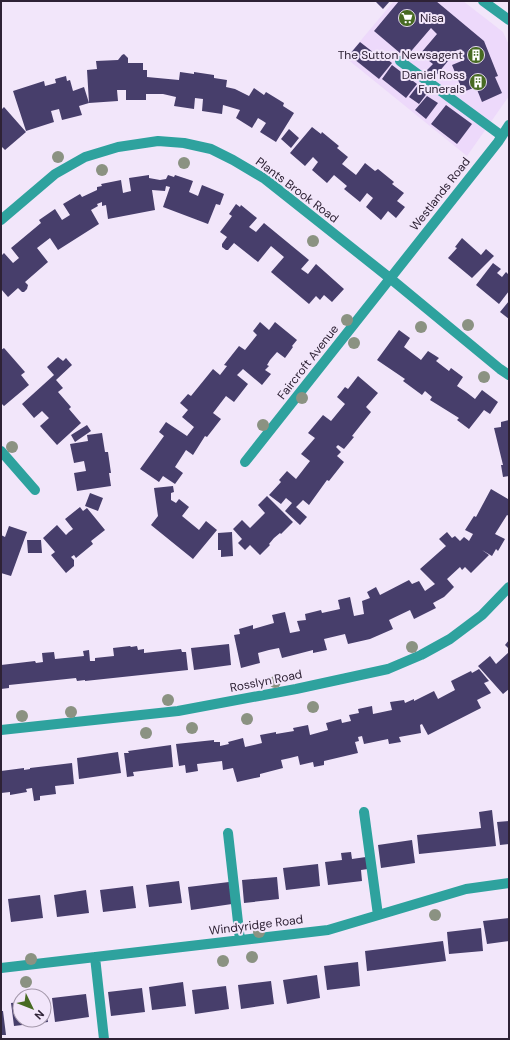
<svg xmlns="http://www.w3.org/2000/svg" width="510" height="1040" viewBox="0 0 510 1040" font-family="'DM Sans',sans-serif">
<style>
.built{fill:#edd9fb}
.building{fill:#473e6b}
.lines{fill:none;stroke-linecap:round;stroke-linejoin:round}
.minor{stroke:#2ea29e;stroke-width:10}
.tree{fill:#8b9282}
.labels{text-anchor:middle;stroke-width:4;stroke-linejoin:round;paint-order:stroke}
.poi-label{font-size:12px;fill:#2e2235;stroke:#f2e6fa;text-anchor:end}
.street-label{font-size:12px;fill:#2e2235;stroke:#f2e6fa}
</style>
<rect width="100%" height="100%" fill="#f2e6fa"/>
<path class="built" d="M394,1H463L503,32L509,45V96L467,156L346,58Z"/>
<path class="building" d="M377,1H390L383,9L376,2Z
M399,1H436L484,41L498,76L495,77L502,93L482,102L476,87L463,92L452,65L464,60L460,51L457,50L434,78L426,71L433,64L420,54L437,34L431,28L407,56L402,51L400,53L374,31Z
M360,42L378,56L380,54L392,63L379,79L349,55Z
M124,54L128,58V63H143V70H147V77L179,80L180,72L194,74V72L214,75V78L227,80L226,87L235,89L249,96L254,88L264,95L266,92L284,103L283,106L294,113L276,142L260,132L266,123L263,121L258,118L252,128L236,118L240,110L223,105L222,114L202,111L203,99L195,98L194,109L174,106L176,97L163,94H146V100H126V90H117L118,101L89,103L87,70L97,69L96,61L118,60L122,55Z
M392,65L417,84L406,98L382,79Z
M66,76L67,81L70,80L73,91L84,87L89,103L79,106L82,115L62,120L59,109L51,111L54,122L26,131L13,91L44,81L45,86L56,83L55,79Z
M419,84L428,92L419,104L409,97Z
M427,96L438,103L426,119L415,110Z
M446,105L472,124L457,144L431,124Z
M4,107L26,132L5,150L1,146V110Z
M312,127L321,134L322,132L339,146L337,148L348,157L342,164L356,175L365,163L375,171L378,169L394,182L392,184L404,193L397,201L405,207L396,218L388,211L381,220L366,207L373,198L367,193L360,202L344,189L347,186L334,175L327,183L312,170L318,162L313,157L305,166L290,153Z
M289,129L299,138L291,148L281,139Z
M149,175V178L160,180L166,179L168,175L174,177L175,175L193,181L189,192L198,196L202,185L224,194L220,205L216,204L208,224L163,207L170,187L166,186L165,191L152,190L155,210L108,219L106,205L102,206V202L97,204L98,206L91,210L99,224L58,250L50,238L37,248L48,262L25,282L28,285L27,289L24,292H22L18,288L8,297L1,289V256L4,253L13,263L19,258L11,248L41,223L39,220L55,209L62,220L70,215L63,204L80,194L82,197L97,190V187L102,186L101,184L121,180L123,193L131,191L129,178Z
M236,204L240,207L241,205L257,218L249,227L256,232L264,223L309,260L301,269L308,274L316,264L344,289L332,302L324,295L320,300L316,296L309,304L271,272L284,257L271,246L258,262L234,243L228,250H226L222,247V244L227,237L220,232L232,216L229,214Z
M462,238L481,255L486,249L494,256L472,278L448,258L457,248L455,247Z
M493,263L501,269L497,273L502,277L506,272L509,275V291L499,304L476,285Z
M509,301V319L500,312Z
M260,322L269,330L275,322L297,340L292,346L293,347L285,358L277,352L270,360L267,365L269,366L265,370L271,374L262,385L243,369L237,375L248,384L234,402L226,396L213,413L221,419L207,437L205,436L193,455L186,450L175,467L183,473L175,484L163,476L159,482L140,469L164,436L159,432L166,422L187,436L194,427L182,417L188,410L180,403L188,394L191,396L213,369L220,375L227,366L224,365L239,346L245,350L257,335L253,331Z
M399,330L410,338L404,347L421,360L428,351L439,358L436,361L449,371L451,368L463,377L457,386L466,392L475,399L482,390L498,402L490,414L484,410L469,429L457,420L459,418L430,400L432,397L425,391L422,395L403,381L405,379L377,360Z
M4,348L25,372L21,375L29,385L4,406L1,403V350Z
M58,357L63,361L66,358L72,365L56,380L63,388L58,392L71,407L69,409L81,423L57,445L40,426L49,418L42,411L34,418L22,404L54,375L47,367Z
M358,376L378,393L366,407L371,412L352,436L354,437L344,449L338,445L336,447L341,452L337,456L344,462L329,481L327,480L309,505L303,500L296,507L307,517L300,525L285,511L292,503L286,498L281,504L269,495L281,482L279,480L287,471L296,479L310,461L301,454L315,438L308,433L323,415L331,421L345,404L337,397L345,387L348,389Z
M509,420V476L503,477L501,465H503L494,428L501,427V422Z
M87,425L91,431L75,442L71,435Z
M102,433L105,452H108L111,473H109L111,486L77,491L74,473L86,471L84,461L74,463L70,444L88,441L87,435Z
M173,486L174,492L171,493V500L176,503L179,499L189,507L182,516L199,530L206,521L217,530L193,559L151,525L158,516L154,488Z
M491,489L508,499L509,497V516L507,515L495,534L505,539L498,551L496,549L492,556L482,550L489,555L471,573L465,567L462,570L460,567L447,579L454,587L444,597L433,603L436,608L414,619L410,610L389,620L393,629L370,639L348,644L345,634L324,639L327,650L313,653V650L282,658L279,648L269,650L258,653L260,663L241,668L234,635L240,634L239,629L253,625V629L274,623L272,615L285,612L290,633L300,631L297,621L306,620L305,614L321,610L322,613L340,609L338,600L350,597L354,616L364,614L362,601L370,598L367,592L376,587L380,595L409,580L412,584L419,581L425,591L435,584L420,569L446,546L439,539L447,532L452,538L455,536L460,541L464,537L469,541L473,534L465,530L474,516L476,517Z
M90,493L103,498L98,511L85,506Z
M267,496L293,522L281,534L280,533L274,538L269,544L270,545L260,555L250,545L245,550L238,543L242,539L233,529L242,520L250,528L265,513L258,505Z
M80,507L83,511L87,508L105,530L91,541L93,544L76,558L74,555L71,557L74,560V566L66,573L51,555L55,552L43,538L57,525L66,535L69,532L73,529L65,519Z
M9,526L27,532L11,576L1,573V535L5,537Z
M232,532L233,556L221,557V550H218V533Z
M27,540H41L42,553H28Z
M509,640V649L505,645Z
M229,644L231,665L194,670L191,648Z
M130,646L131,647L137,646L138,650L144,649V653L181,649L182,652H186L188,670L85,681V680L77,681L76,678L9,685V688L1,689V665L35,661L36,663L43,662L42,653L54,652L55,659L84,656L83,651L89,650L90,661H95V658L114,656L113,648Z
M509,652V689L503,694L478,666L490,656L496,664Z
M479,669L489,681L484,683L491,693L477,700L481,708L428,735L422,724L420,725L421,733L399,737L401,742L389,744L388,739L364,744L362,736L358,737L359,741L355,742L358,753L324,761V765L314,767L313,762L300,765L298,756L290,758L281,760L283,768L260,774V777L237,782L233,768L223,770L222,761L197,764L198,771L186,773L185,765L179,766L176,744L214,740V742H220V746L229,744L228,742L243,738L245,747L262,743L260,735L276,732V734L294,731L293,728L308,725L310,735L328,730L326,723L341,719L342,723L351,721L349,715L359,713L358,709L372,706L373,714L392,710L390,702L404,700L405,703L414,699V701L434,691L438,699L455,690L451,681L471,671L472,673Z
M171,745L173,767L133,772L134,776L127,777L124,753H129L128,751Z
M118,752L121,773L79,779L77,758Z
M72,763L74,784L55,786L56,794L40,796V800L34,801L32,788L26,789L27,792L10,795V792L1,793V771L24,768V770L30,769V768Z
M492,810L496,846L419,854L417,835L481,828L479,812Z
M509,821V844L500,845L497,822Z
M412,840L415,863L381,868L378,845Z
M351,852L352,859L366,857L368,869L361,870L362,881L328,885L325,862L342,860L341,853Z
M318,864L320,886L286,890L283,868Z
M277,877L279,899L244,903L242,880Z
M179,881L182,903L149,907L146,885Z
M229,882L232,904L191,910L188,887Z
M133,886L136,908L103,912L100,890Z
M86,890L89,913L57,917L54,895Z
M40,895L43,918L11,922L8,899Z
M509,918V941L487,944L483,921Z
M481,928L483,951L449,954L447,932Z
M443,941L446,961L367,971L365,951Z
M358,962L360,986L327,990L324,966Z
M317,975L320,998L287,1004L283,980Z
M271,981L274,1004L241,1009L238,985Z
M183,982L186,1006L152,1010L149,987Z
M226,986L229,1009L195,1014L192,990Z
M142,988L145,1012L111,1016L108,992Z
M86,994L89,1017L55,1022L52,998Z
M44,1000L48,1022L14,1026L11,1003L20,1002V1020H44Z
M1,1011H3L6,1035H1Z"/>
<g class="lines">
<path class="minor" d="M483,1L509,20
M400,61L502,136
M1,220L55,174L85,157L118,147L158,141L184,143L211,149L233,160L265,179L391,279L500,369L509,375
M1,451L35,490
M245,462L498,142L509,125
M1,730L178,711L296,689L388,669L421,655L450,639L482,615L509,587
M364,812L378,915
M228,833L240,940
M95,957L104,1039
M1,968L328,930L466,889L509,883"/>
</g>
<g class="tree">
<circle cx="58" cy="157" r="6"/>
<circle cx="184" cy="163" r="6"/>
<circle cx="102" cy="170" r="6"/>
<circle cx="313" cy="241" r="6"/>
<circle cx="347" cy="320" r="6"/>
<circle cx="468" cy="325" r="6"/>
<circle cx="421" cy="327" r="6"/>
<circle cx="354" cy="343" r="6"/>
<circle cx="484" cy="377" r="6"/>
<circle cx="302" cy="398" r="6"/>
<circle cx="263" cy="425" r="6"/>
<circle cx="12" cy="447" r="6"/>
<circle cx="412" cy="647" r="6"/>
<circle cx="275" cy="682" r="6"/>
<circle cx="168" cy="700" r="6"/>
<circle cx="313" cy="707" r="6"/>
<circle cx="71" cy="712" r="6"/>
<circle cx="22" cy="716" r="6"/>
<circle cx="247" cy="719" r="6"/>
<circle cx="192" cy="728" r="6"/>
<circle cx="146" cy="733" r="6"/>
<circle cx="435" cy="915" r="6"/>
<circle cx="259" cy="932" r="6"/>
<circle cx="252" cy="957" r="6"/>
<circle cx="31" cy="959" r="6"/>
<circle cx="223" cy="961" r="6"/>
<circle cx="26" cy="982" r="6"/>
</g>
<defs>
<g id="supermarket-disc" transform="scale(0.9)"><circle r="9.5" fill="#476a22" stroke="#f2e6fa"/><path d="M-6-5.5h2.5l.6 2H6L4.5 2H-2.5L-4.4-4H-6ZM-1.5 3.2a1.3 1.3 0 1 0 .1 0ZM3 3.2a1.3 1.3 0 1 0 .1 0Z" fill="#fff"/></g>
<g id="building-disc" transform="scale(0.9)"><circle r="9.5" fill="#476a22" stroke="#f2e6fa"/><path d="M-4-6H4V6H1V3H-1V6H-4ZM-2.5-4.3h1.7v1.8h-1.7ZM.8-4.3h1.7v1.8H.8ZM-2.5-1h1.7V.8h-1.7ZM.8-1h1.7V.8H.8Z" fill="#fff"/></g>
</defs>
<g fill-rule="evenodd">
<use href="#supermarket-disc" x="407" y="18"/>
<use href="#building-disc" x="476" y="55"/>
<use href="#building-disc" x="478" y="82"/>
</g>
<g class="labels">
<g class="poi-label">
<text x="420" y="22" text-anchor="start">Nisa</text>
<text x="463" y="59">The Sutton Newsagent</text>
<text x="465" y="79">Daniel Ross<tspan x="465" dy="14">Funerals</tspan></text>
</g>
<g class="street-label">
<text transform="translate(297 190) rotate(37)" y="4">Plants Brook Road</text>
<text transform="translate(440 194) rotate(-52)" y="4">Westlands Road</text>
<text transform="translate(308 362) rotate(-52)" y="4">Faircroft Avenue</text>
<text transform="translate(266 681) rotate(-11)" y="4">Rosslyn Road</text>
<text transform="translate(256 925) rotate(-7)" y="4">Windyridge Road</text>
</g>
</g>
<rect width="510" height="1040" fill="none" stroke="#2e2235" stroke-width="4"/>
<g transform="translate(32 1008) rotate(133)"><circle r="19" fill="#f2e6fa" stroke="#a498ab"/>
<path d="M0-3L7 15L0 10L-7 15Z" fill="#476a22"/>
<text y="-6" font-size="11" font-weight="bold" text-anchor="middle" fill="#2e2235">N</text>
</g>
</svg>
